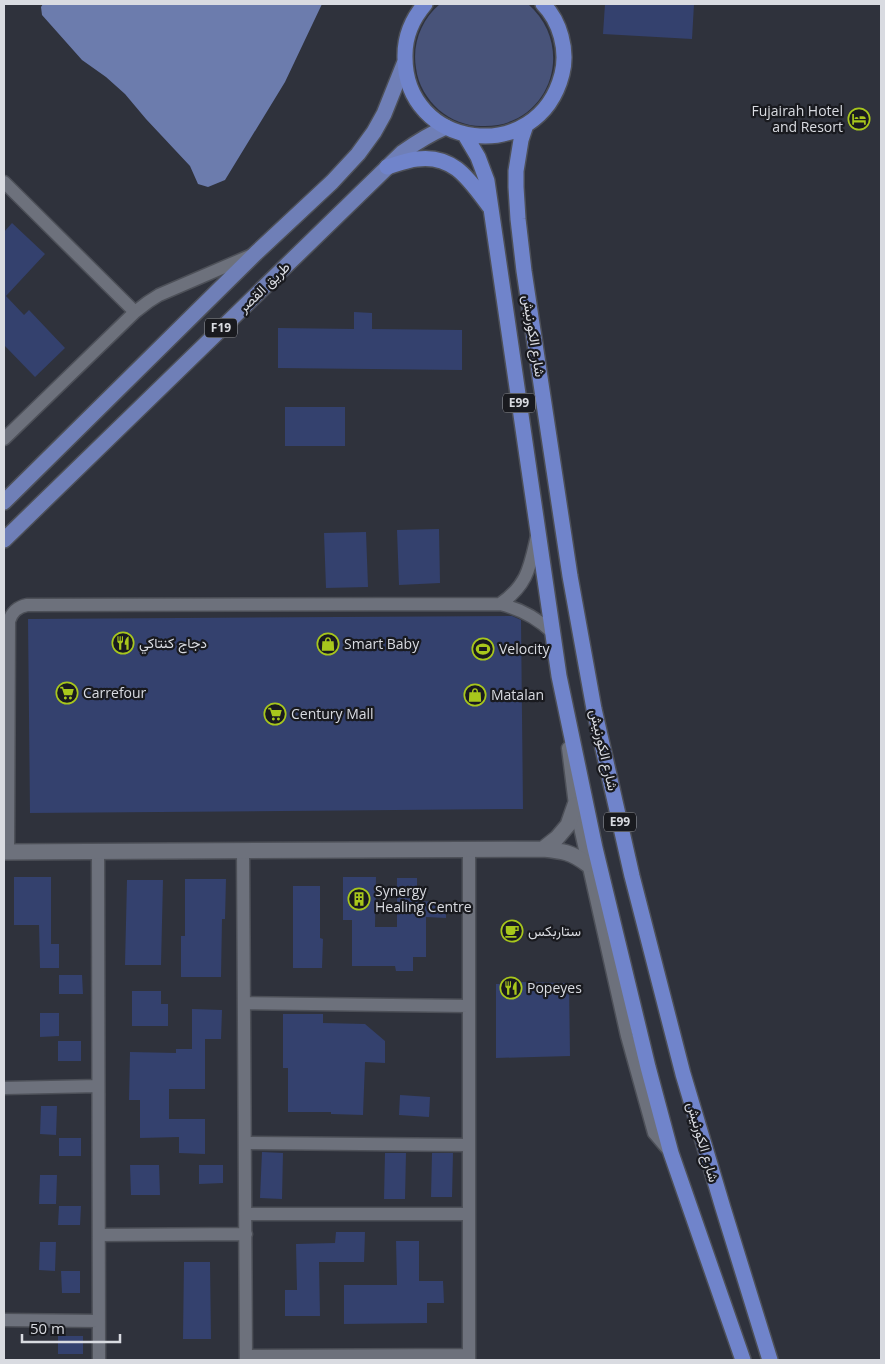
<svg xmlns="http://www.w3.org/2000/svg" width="885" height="1364" viewBox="0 0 885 1364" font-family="'Open Sans',Vazirmatn,sans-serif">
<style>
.green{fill:#485379}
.water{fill:#6c7cad}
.building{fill:#34416e}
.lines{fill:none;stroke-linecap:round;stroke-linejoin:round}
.minor-casing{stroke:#4d5058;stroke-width:15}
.tertiary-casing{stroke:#4d5058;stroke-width:18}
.primary-casing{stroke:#4d5058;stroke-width:18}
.trunk-casing{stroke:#4d5058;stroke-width:18}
.minor{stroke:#6d717c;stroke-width:12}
.tertiary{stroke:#6d717c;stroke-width:15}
.primary{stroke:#6f7fb7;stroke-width:15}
.trunk{stroke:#7084cb;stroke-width:15}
.labels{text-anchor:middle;stroke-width:4.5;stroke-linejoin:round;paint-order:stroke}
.shield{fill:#191a1f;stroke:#9fa1a7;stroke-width:1}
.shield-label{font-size:12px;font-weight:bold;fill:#d9dbe1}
.poi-label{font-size:14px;fill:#d9dbe1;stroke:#191a1f;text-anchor:start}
.street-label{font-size:14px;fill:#d9dbe1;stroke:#191a1f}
</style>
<rect width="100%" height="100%" fill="#2f323c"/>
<path class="green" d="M440,4H528C578,48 549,129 481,126C466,126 451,120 439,110C427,99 418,85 416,68C412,44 421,20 440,4Z"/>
<path class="water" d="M43,4H322L285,82L225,180L208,187L198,184L190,166L146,119L125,94L106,77L82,60L42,15L41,7Z"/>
<path class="building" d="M605,4H694L692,39L603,34Z
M12,223L45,254L6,296L24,315L29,310L65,348L35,377L4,345V232Z
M354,312L372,313V329L462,330V370L278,368V328L354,329Z
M285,407H345V446H285Z
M439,529L440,583L399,585L397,530Z
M366,532L368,587L326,588L324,533Z
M512,616L521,620L523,809L30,813L28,619Z
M14,877H51V944H59V968H40L39,925H14Z
M343,877H376L375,927H397V878H417V901L446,902V918L426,917V957H413V971H396L395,966H352V920H343Z
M185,879H226L225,919H222L221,977H181V936H185Z
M127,880H163L161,965H125Z
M293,886H320V938L323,939L322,968H293Z
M59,975H82L83,994H59Z
M521,982L569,983L570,1056L496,1058V984H520Z
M132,991H161V1004H168V1026H132Z
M192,1009L222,1010L221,1039H205V1089H169V1119H205V1154L179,1153V1137L140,1138V1100H129L130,1052L176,1053V1049H192Z
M40,1013H59V1036L40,1037Z
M283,1014H323V1023L365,1024L385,1041V1063L365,1062L363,1115L331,1114V1112H288V1068H283Z
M58,1041H81V1061H58Z
M400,1095L430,1097L429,1117L399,1115Z
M41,1106H57L56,1135L40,1134Z
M59,1138H81V1156H59Z
M262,1152L283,1153L282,1199L260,1198Z
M385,1153H406L405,1199H384Z
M432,1153H453L452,1197H431Z
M130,1165H159L160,1195H131Z
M199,1165H223V1183L199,1184Z
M40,1175H57L56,1204H39Z
M59,1206H81L80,1225H58Z
M336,1232H365L364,1262H319L320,1316H285V1290H297L296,1244L335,1243Z
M396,1241H419V1281H443L444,1303H427V1323L344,1324V1285H397Z
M40,1242H56L55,1271L39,1270Z
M184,1262H210L211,1339H183Z
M61,1271H80V1293H62Z
M58,1336H83V1354H58Z"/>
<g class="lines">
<g class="minor-casing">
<path id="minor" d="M4,182L135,312
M4,439L135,312L148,302L159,295L252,255
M500,604C528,585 530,566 537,536
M568,748L575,805L627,1036L654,1133L670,1152
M469,850V1360
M243,851L246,1360
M8,852L9,621C12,612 17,607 27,605L500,604C521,609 537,618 552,632
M98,852L99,1360
M244,1003L469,1006
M4,1088L98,1086
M245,1143L469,1145
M245,1214H469
M99,1235L246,1234
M4,1320L99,1321
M246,1356L469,1355"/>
</g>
<g class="tertiary-casing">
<path id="tertiary" d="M543,849L557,838L568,825L575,805
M4,852L543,849C563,851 571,852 587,864"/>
</g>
<g class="primary-casing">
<path id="primary" d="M4,502L256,253L332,182L358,154L374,132L384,114L404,64
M4,540L403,152C417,142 430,134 446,127"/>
</g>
<g class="trunk-casing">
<path id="trunk" d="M425,4C413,18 405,36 405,55C403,150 538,168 562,74C568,50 560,21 543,4
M526,125L521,140L516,171V187L518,219L524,271L570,576L594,709L632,876L683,1074L723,1208L770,1360
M465,135L478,157L487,181L559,676L595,848L648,1067L671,1153L743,1360
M387,167C397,164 407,160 417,159C454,154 470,181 489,206"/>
</g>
<use href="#minor" class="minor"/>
<use href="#tertiary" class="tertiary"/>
<use href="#primary" class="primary"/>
<use href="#trunk" class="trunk"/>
</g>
<defs>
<g id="hotel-ring" transform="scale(1.125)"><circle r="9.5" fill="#191a1f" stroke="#a8c71c" stroke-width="1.5"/><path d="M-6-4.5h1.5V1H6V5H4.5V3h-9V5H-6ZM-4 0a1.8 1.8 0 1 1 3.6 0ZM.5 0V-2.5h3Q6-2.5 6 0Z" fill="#a8c71c"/></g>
<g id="restaurant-ring" transform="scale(1.125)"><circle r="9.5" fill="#191a1f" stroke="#a8c71c" stroke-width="1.5"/><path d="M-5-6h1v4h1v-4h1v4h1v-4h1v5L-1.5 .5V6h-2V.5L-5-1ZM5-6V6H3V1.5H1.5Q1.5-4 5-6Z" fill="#a8c71c"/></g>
<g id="shop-ring" transform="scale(1.125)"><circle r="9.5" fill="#191a1f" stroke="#a8c71c" stroke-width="1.5"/><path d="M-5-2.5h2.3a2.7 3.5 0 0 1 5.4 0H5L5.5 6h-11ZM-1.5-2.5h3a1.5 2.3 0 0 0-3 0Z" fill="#a8c71c"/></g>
<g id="stadium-ring" transform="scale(1.125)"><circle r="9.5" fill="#191a1f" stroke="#a8c71c" stroke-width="1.5"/><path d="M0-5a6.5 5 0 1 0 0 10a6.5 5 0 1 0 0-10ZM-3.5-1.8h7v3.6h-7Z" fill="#a8c71c"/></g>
<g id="supermarket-ring" transform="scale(1.125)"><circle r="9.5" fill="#191a1f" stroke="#a8c71c" stroke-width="1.5"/><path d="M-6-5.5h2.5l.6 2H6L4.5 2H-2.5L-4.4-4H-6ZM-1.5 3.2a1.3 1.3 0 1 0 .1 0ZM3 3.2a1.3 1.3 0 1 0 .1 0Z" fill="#a8c71c"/></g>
<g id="building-ring" transform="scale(1.125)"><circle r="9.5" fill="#191a1f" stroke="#a8c71c" stroke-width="1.5"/><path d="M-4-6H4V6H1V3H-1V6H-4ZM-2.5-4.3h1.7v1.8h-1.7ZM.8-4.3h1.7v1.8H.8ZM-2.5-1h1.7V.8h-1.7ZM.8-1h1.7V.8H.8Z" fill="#a8c71c"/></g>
<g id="cafe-ring" transform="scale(1.125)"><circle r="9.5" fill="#191a1f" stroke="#a8c71c" stroke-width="1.5"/><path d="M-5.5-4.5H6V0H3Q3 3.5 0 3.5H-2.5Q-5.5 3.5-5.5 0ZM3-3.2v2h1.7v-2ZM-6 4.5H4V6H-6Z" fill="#a8c71c"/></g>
</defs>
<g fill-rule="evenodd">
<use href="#hotel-ring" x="859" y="119"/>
<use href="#restaurant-ring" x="123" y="643"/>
<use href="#shop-ring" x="328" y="644"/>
<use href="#stadium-ring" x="483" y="649"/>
<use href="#supermarket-ring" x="67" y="693"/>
<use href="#shop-ring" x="475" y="695"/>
<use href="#supermarket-ring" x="275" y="714"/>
<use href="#building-ring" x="359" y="899"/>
<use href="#cafe-ring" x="512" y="931"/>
<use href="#restaurant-ring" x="511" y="988"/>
</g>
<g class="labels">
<g class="shield">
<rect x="205" y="318.5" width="32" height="19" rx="4"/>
<rect x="503" y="393.5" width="32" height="19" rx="4"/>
<rect x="604" y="812.5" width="32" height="19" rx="4"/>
</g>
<g class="shield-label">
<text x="221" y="332">F19</text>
<text x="519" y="407">E99</text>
<text x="620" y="826">E99</text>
</g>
<g class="poi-label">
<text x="843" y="116" text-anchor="end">Fujairah Hotel<tspan x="843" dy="16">and Resort</tspan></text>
<text x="139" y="648">دجاج كنتاكي</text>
<text x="344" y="649">Smart Baby</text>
<text x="499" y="654">Velocity</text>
<text x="83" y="698">Carrefour</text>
<text x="491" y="700">Matalan</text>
<text x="291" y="719">Century Mall</text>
<text x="375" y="896">Synergy<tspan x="375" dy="16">Healing Centre</tspan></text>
<text x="528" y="936">ستاربكس</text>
<text x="527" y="993">Popeyes</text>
</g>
<g class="street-label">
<text transform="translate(264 287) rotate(-44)" y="5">طريق القصر</text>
<text transform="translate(534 336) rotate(81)" y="5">شارع الكورنيش</text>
<text transform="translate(604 750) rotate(77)" y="5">شارع الكورنيش</text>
<text transform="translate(703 1142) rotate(74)" y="5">شارع الكورنيش</text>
</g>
</g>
<rect width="885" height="1364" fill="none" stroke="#d9dbe1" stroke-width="10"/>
<path d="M22 1334v8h98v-8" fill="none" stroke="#d9dbe1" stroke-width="2.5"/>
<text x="30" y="1334" font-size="15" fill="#d9dbe1" stroke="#191a1f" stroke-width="4" paint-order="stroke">50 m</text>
</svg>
